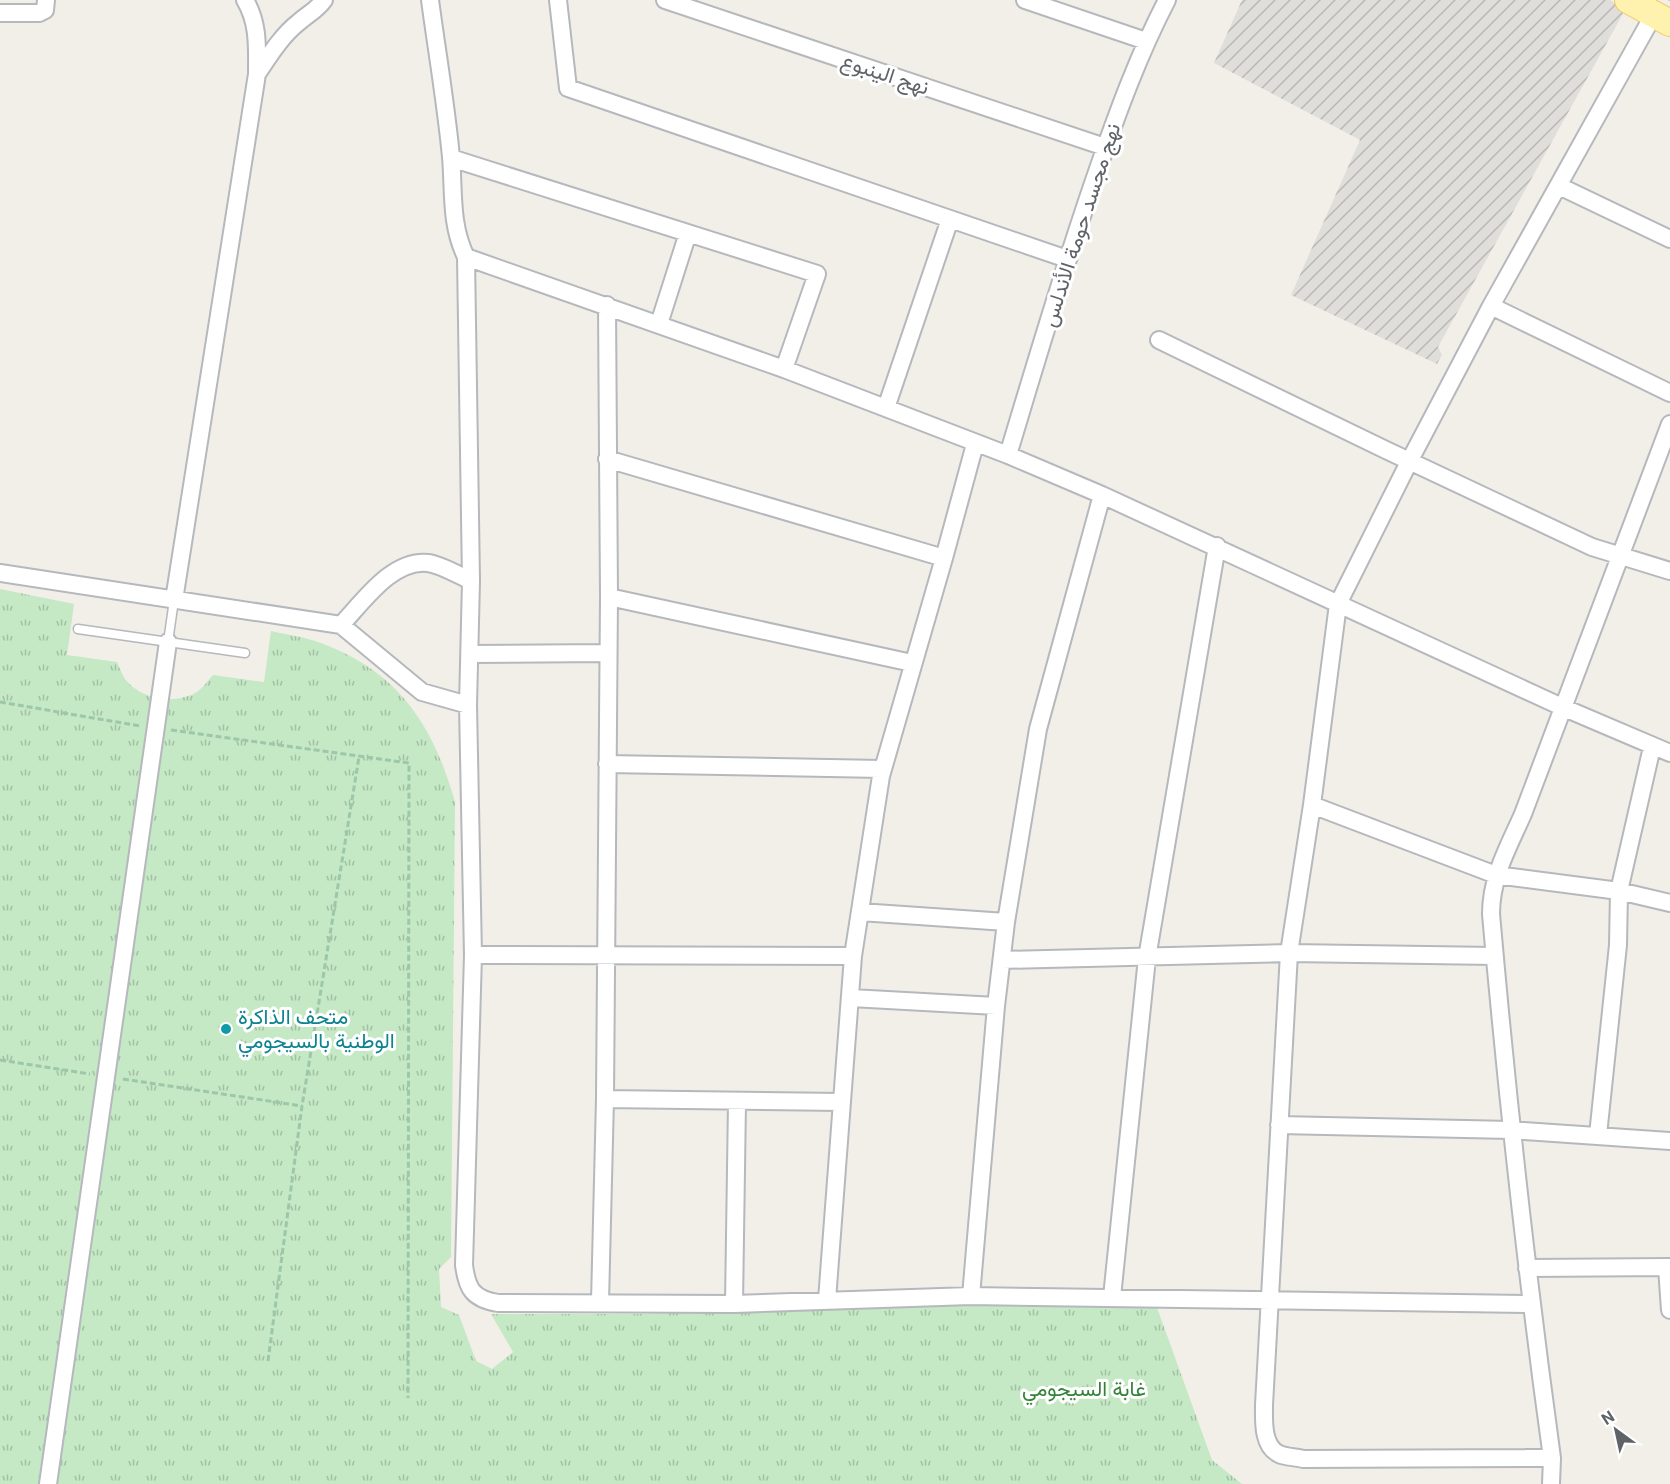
<svg xmlns="http://www.w3.org/2000/svg" width="1670" height="1484" viewBox="0 0 1670 1484" font-family="Roboto,Vazirmatn,sans-serif">
<style>
.industrial{fill:url(#industrial-furrows)}
.grass{fill:url(#grass-tufts)}
.lines{fill:none;stroke-linecap:round;stroke-linejoin:round}
.lane-casing{stroke:#b5b8bc;stroke-width:11}
.street-casing{stroke:#b5b8bc;stroke-width:20}
.primary-casing{stroke:#f2c960;stroke-width:28}
.path{stroke:#9cc7a9;stroke-width:3;stroke-dasharray:6 3;stroke-linecap:butt}
.lane{stroke:#fff;stroke-width:8}
.street{stroke:#fff;stroke-width:16}
.primary{stroke:#fff2af;stroke-width:26}
.tram{stroke:#b6b7b8;stroke-width:1.5}
.culture-dot{fill:#0f9aa8;stroke:#fff;stroke-width:2}
.labels{text-anchor:middle;stroke-width:6;stroke-linejoin:round;paint-order:stroke}
.street-label{font-size:21px;fill:#5f6368;stroke:#fff}
.culture-label{font-size:21px;fill:#0d838f;stroke:#fff;text-anchor:start}
.park-label{font-size:21px;fill:#348238;stroke:#fff}
</style>
<defs>
<pattern id="industrial-furrows" width="10" height="10" patternUnits="userSpaceOnUse" patternTransform="scale(1.5)"><rect width="10" height="10" fill="#e0deda"/><path d="M-1 1l2-2M0 10L10 0M9 11l2-2" fill="none" stroke="#b9b8b5"/></pattern>
<pattern id="grass-tufts" width="24" height="20" patternUnits="userSpaceOnUse" patternTransform="scale(1.5)"><rect width="24" height="20" fill="#c5e8c5"/><path d="M3 7l-1-3M5 7V3M7 7l1-3M15 17l-1-3M17 17v-4M19 17l1-3" fill="none" stroke="#a3c0a4"/></pattern>
</defs>
<rect width="100%" height="100%" fill="#f1efe8"/>
<path class="industrial" d="M1242,0H1610L1625,10L1438,347L1442,355L1437,364L1291,295L1360,140L1214,63Z"/>
<path class="grass" d="M0,589L74,604L67,655L117,662C119,667 122,674 125,679C141,700 175,705 197,692C203,688 208,680 213,675L264,682L271,631C288,635 305,637 321,643C399,672 433,725 455,802L451,1257L439,1269L441,1307L459,1315L476,1361L492,1369L513,1352L491,1314H645L1151,1291L1212,1460L1242,1484H0Z"/>
<g class="lines">
<g class="lane-casing">
<path id="lane" d="M78,629L245,653
M168,642L174,600"/>
</g>
<g class="street-casing">
<path id="street" d="M430,0C437,52 446,104 451,157C454,192 450,224 466,257L471,581L468,705L473,955L464,1265C467,1289 473,1299 498,1303L734,1304L971,1296L1531,1304
M558,0L568,88L1067,259
M665,0L1105,147
M1025,0L1146,41
M0,13H39L45,10L46,0
M257,74C269,56 282,35 299,22C308,14 317,10 324,0
M451,158L817,274L784,369
M1559,186L1670,239
M466,257L784,369L1008,455L1102,495L1562,707L1670,753
M1491,306L1670,393
M659,324L688,233
M1159,340L1388,451L1592,547L1670,571
M886,408L950,219
M1008,455C1037,359 1065,263 1098,169C1118,111 1139,54 1167,0
M607,459L944,558
M0,573L341,625L422,692L468,705
M609,597L912,663
M174,600L257,74C257,47 259,24 245,0
M341,625C363,602 392,559 428,563C442,565 458,575 471,581
M470,654L608,653
M607,764L882,769
M1312,805L1496,875L1619,891L1670,903
M860,912L1006,922
M473,955L853,956
M1002,960L1289,953L1495,956
M851,998L996,1006
M605,1099L841,1102
M1279,1125L1511,1130L1670,1141
M1598,1135L1618,945L1619,891L1652,747
M1667,1267L1670,1310
M1527,1268L1670,1267
M971,1296L996,1006L1006,922L1038,729L1102,495
M1112,1297L1147,958L1217,546
M827,1300L853,956L881,776L944,558L975,444
M600,1302L605,1099L609,597L607,305
M734,1304L737,1102
M1552,1458C1527,1277 1507,1096 1491,914C1491,877 1508,848 1523,814L1670,424
M48,1484L168,642
M1551,1484L1552,1458L1303,1459C1296,1457 1285,1457 1279,1454C1262,1446 1264,1420 1264,1405L1289,953L1312,805L1338,604L1410,460L1491,306L1654,14"/>
</g>
<g class="primary-casing">
<path id="primary" d="M1628,0L1670,23"/>
</g>
<path class="path" d="M0,702L140,726
M171,730L409,763L408,1398
M0,1060L90,1074
M123,1079L302,1106
M268,1361L302,1106L359,757"/>
<use href="#lane" class="lane"/>
<use href="#street" class="street"/>
<use href="#primary" class="primary"/>
<path class="tram" d="M1669,0H1670"/>
</g>
<circle class="culture-dot" cx="226" cy="1029" r="6"/>
<g class="labels">
<g class="street-label">
<text transform="translate(885 74) rotate(18)" y="7">نهج الينبوع</text>
<text transform="translate(1081 225) rotate(-72)" y="7">نهج مجسد حومة الأندلس</text>
</g>
<g class="culture-label">
<text x="238" y="1024">متحف الذاكرة<tspan x="238" dy="24">الوطنية بالسيجومي</tspan></text>
</g>
<g class="park-label">
<text x="1084" y="1396">غابة السيجومي</text>
</g>
</g>
<g transform="translate(1616 1430) rotate(327)" stroke="#ffffff" stroke-width="4.5" paint-order="stroke">
<path d="M0-4.5L10 22L0 15L-10 22Z" fill="#5f6368"/>
<text y="-9" font-size="16" font-weight="bold" text-anchor="middle" fill="#5f6368">N</text>
</g>
</svg>
